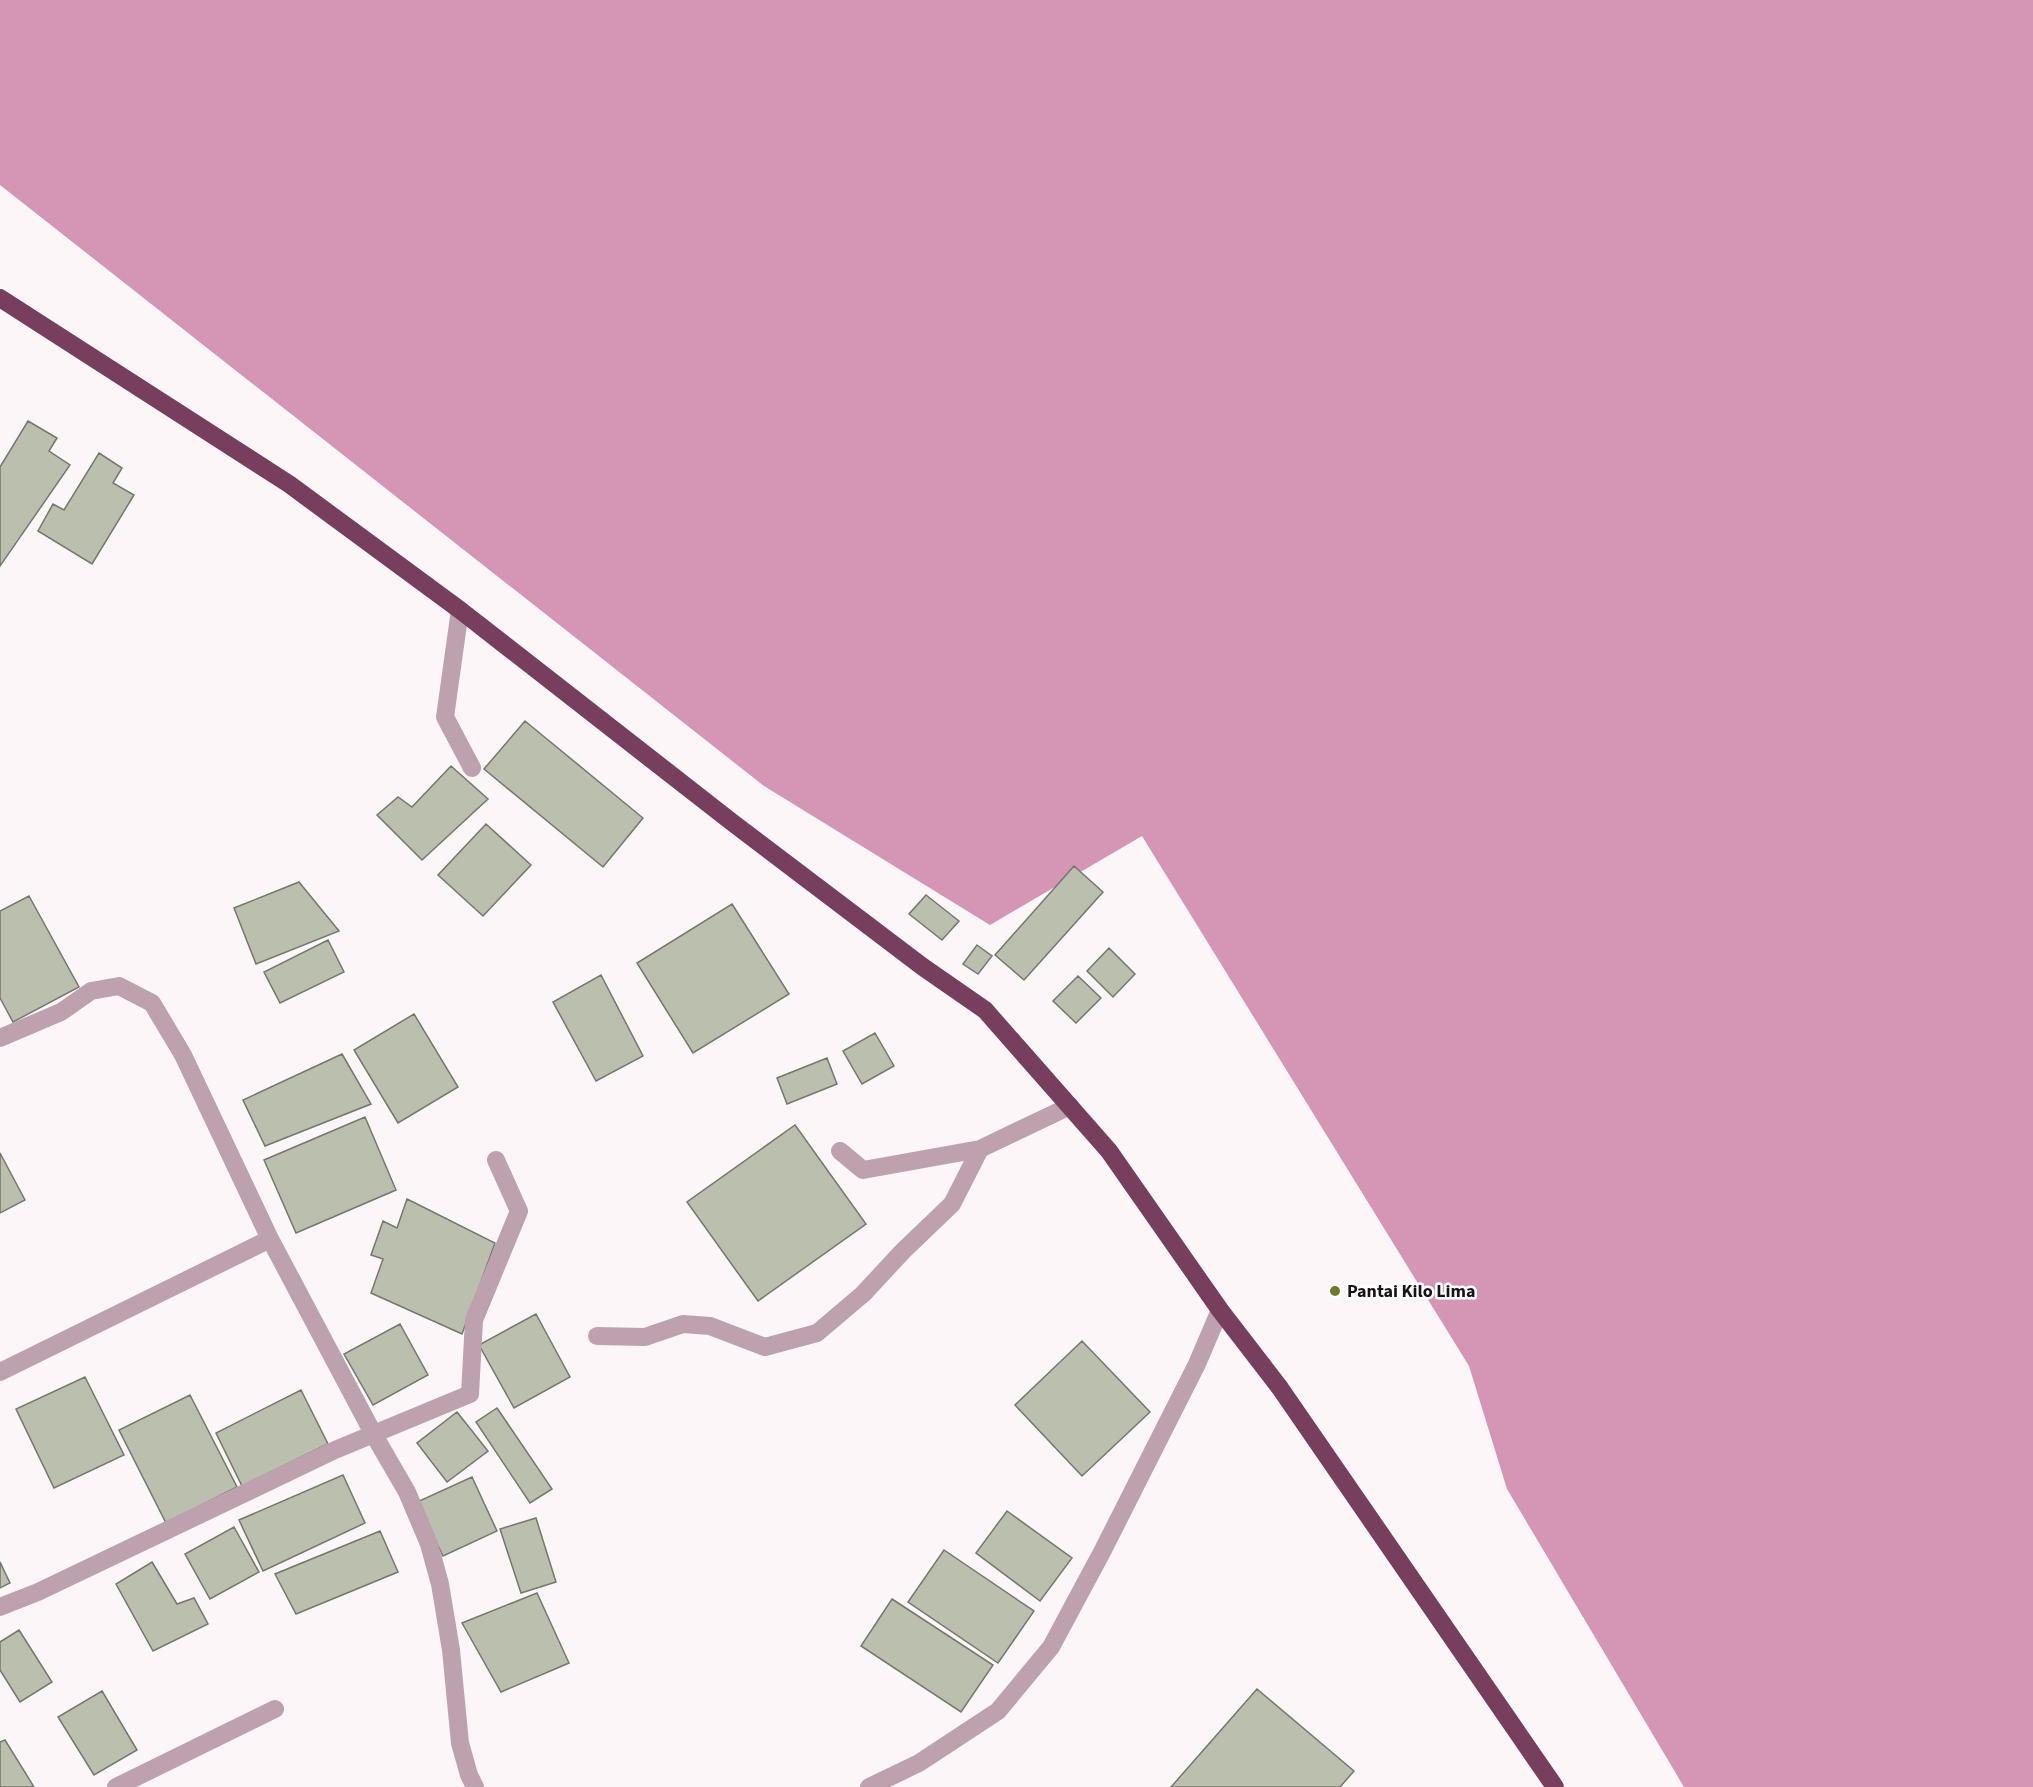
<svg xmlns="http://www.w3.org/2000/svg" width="2033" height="1787" viewBox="0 0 2033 1787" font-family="'Source Sans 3',sans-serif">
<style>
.water{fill:#d595b5}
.building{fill:#babfae;stroke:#747869;stroke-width:1.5}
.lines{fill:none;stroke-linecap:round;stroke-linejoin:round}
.minor{stroke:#bea1af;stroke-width:18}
.highway{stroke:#773f5d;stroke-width:18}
.poi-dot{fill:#6a7c2b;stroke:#fff;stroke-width:2}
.labels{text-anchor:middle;stroke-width:5;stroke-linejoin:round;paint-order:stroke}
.poi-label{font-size:18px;font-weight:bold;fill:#191316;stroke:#fff;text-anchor:start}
</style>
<rect width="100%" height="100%" fill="#fdf6f9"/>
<path class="water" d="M0,0H2033V1787H1684L1507,1489L1469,1366L1142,836L990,925L764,786L0,185Z"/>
<path class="building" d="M28,421L57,438L49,451L70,465L0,566V467Z
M99,453L122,468L113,483L134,495L92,564L38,531L53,504L64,510Z
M525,721L643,818L603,867L484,769Z
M451,766L488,799L422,860L377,815L398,797L412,807Z
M486,824L531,865L483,916L438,875Z
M1074,866L1103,892L1024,980L995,955Z
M299,882L339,931L256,964L234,908Z
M926,895L959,921L942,940L909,914Z
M29,896L79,987L13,1022L0,998V911Z
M732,904L789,994L693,1053L637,963Z
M328,940L344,972L280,1003L264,972Z
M977,945L992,956L978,974L963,964Z
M1109,948L1135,974L1113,997L1087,971Z
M601,975L643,1056L596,1081L553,1002Z
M1078,976L1101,998L1076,1023L1053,1001Z
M414,1014L458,1087L398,1123L354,1050Z
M875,1033L894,1066L862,1084L843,1051Z
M342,1054L371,1104L265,1146L243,1100Z
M827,1058L837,1084L787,1104L777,1078Z
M365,1117L396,1190L296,1233L264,1160Z
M795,1125L866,1224L758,1301L687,1202Z
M0,1153L25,1200L0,1213Z
M407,1199L495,1243L462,1334L371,1293L383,1259L371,1255L383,1221L397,1228Z
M536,1314L570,1377L514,1408L479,1345Z
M400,1324L428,1375L373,1405L344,1354Z
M1082,1341L1150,1412L1082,1476L1015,1405Z
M85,1377L124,1455L54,1488L16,1409Z
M301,1390L328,1444L242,1486L216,1433Z
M190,1395L237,1487L166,1523L119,1430Z
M497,1408L552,1489L530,1503L476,1422Z
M457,1412L488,1451L447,1482L417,1443Z
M343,1475L365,1523L263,1571L239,1520Z
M472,1477L497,1531L443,1556L417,1502Z
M1007,1511L1072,1558L1040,1601L976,1553Z
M536,1518L556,1582L521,1593L500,1529Z
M234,1527L259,1572L210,1599L185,1554Z
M380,1531L398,1572L296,1614L275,1574Z
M944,1550L1034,1611L998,1663L908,1602Z
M0,1562L10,1583L0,1588Z
M152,1562L177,1604L194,1598L208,1624L153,1651L116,1584Z
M537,1593L569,1663L501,1692L462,1623Z
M892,1599L993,1665L961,1712L861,1646Z
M19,1630L52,1682L20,1702L0,1670V1642Z
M1257,1689L1354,1771L1340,1787H1171Z
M102,1691L137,1750L94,1775L58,1717Z
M5,1740L34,1787H0V1742Z"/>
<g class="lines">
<path class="minor" d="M460,610L445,717L472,768
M0,1038L61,1012L91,991L119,986L152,1003L183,1055L270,1239L374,1435L407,1492L429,1544L440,1584L451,1650L460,1743L469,1775L475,1787
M840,1151L863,1170L980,1149L1070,1106
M597,1336L645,1337L683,1324L710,1326L765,1347L817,1333L863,1294L903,1251L952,1204L980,1149
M0,1372L270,1239
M0,1607L38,1592L335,1450L470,1394L474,1320L519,1211L496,1160
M116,1787L275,1709
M869,1787L919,1763L998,1711L1051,1647L1102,1552L1197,1364L1220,1310"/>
<path class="highway" d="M0,298L289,484L460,610L733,823L923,967L985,1010L1109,1151L1220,1310L1280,1388L1555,1787"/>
</g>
<circle class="poi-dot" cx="1335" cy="1291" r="6"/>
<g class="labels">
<g class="poi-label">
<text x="1347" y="1297">Pantai Kilo Lima</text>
</g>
</g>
</svg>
